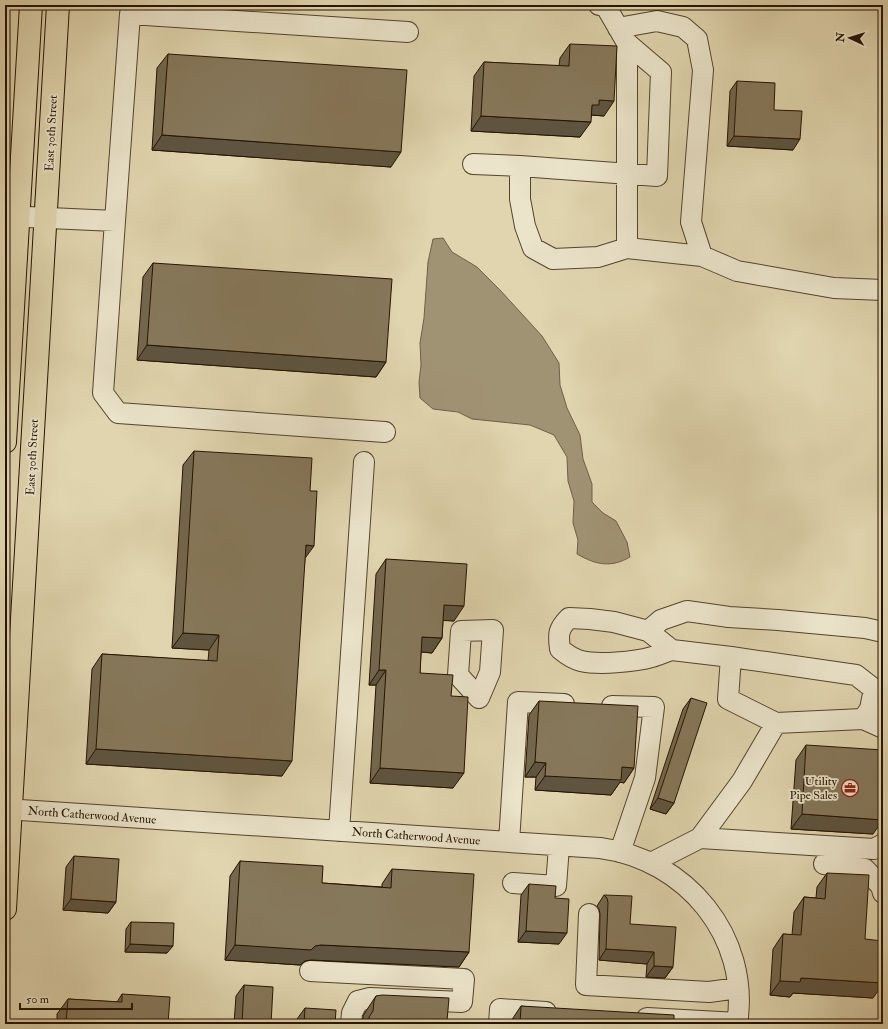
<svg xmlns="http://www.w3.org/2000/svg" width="888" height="1029" viewBox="0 0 888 1029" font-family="'IM FELL Double Pica',serif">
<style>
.water{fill:#a09374;stroke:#6f6046}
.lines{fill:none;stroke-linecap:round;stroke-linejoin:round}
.minor-casing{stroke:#54442c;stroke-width:22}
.major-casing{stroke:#251300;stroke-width:24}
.minor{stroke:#ebe4cb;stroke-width:20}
.major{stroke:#e0d5af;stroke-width:22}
.wall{fill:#73674e;stroke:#251300}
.shaded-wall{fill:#5e5440;stroke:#251300}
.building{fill:#86785b;stroke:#251300}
.labels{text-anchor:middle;stroke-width:3.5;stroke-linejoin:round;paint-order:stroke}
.street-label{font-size:12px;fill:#251300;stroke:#ebe4cb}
.poi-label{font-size:12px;fill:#251300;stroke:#ebe4cb;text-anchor:end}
</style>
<rect width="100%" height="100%" fill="#e0d5af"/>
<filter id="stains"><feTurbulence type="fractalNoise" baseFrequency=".005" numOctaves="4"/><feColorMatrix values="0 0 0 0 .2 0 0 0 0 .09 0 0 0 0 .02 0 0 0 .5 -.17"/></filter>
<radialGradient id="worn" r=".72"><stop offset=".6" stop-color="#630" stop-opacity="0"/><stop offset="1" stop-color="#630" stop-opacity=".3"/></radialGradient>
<path class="water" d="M443,238L452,252L477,267L500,290L542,336L559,363L560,385L567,408L580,435L583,459L592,484V502L603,513L616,521L627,542L630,557C611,568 596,565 577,554L578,540L573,523L574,501L568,481L567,457L554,435L530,425L472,419L458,412L433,409L420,398L419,382L421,365L420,343L424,318L428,262L433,239Z"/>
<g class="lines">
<g class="minor-casing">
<path id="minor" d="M599,5H605L627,43L661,72L657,176L520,166V199L525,226L533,248L553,259L598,257L627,248V43
M618,28L657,21L683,27L697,39L703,70L691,222L702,256L627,248
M473,164L520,166
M5,216L115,221L103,393L118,413L385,432
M115,221L130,14L408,32
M702,256L737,271L834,288L883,290
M493,630L490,672L479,698L458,675L461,631Z
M648,631L661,620L687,611L729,617L778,620L865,628L883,632
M731,657L856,675L874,689L870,709L863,719
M612,706L654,707L645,778L620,852
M776,723L863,719L883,728
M5,809L600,848C686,859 751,937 737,1024
M339,831L364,462
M700,838L874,849L883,844
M509,842L518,702L564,704
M651,863L700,838L742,781L776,723L728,699L731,657L672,650L648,631L614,622L590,619L569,618C558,629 558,634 560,649C566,654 573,659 581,661C598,665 635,662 652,657C659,655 665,652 672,650
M824,864L865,869L881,886L883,893
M513,883L556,886L559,846
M589,914L586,985L709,992L738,988
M310,971L464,979L462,1002L370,998L358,1001L352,1013L351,1024
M647,1018L738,1023
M499,1024L500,1009L546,1012"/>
</g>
<g class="major-casing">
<path id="major" d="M5,442L31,5
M5,909L58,5"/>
</g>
<use href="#minor" class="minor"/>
<use href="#major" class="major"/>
</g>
<path class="wall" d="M570,44L604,116L592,115L580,137L471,131L474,76L484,62L559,66L560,58Z
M168,54L391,167L152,150L157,68Z
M737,81L774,110L793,150L727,146L730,91Z
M153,263L386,362L376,377L137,360L143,277Z
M194,451L305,559L282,776L86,764L92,669L102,654L208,661L209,650L172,648L183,465Z
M386,559L454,621L443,620L442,638L432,653L421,652L420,673L451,696L453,788L370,783L376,685H369L376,574Z
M691,698L674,803L666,814L650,809L683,709Z
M539,701L634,768L624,783L620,782L611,795L535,790L536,777H525L529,715Z
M806,745L873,834L791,829L796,760Z
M74,856L116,902L108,913L63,910L66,867Z
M240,861L322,883L382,887V884L392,869L469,952L459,967L311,960L305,961L300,965L225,960L230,876Z
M827,873L865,939L873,998L793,993L790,997L770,995L773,949L783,934L792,935L794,912L804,897L816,898L817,887Z
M529,884L559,944L518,942L521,895Z
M604,895L630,924L673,967L665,978L646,977L647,964L599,960L600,914L599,909L597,906Z
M131,922L167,953L125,952L126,929Z
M244,985L271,1024H234L236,996Z
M122,994L168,1024H57V1014L68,999L117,1002Z
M376,996L447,1021L477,1024H363V1016L366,1011Z
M521,1006L674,1024H511V1021Z
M305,1008L335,1024H297V1019Z"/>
<path class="shaded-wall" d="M599,100L614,101L604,116L592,115L589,120L592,105Z
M481,116L591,122L580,137L471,131Z
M162,135L401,152L391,167L152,150Z
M734,136L800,139L793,150L727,146Z
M147,345L386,362L376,377L137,360Z
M306,545L314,546L303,561Z
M444,605L464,606L454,621L434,620Z
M183,633L219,635L209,650L172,648Z
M422,637L442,638L432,653L412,651Z
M379,670H386L376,685H369Z
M96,749L292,761L282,776L86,764Z
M535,762L546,763L536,777H525Z
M622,767L634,768L624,783L620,782L611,795L535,790L545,776Z
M380,768L464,773L453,788L370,783Z
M658,798L674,803L666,814L650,809Z
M802,814L883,820L873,834L791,829Z
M71,899L116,902L108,913L63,910Z
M526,931L567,933L559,944L518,942Z
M130,944L173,946L167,953L125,952Z
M235,945H321L469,952L459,967L311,960L305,961L300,965L225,960Z
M606,949L654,952L647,964L599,960Z
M654,966L673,967L665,978L646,977Z
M801,978L883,983V984L873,998L793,993L790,997L770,995L780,981Z"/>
<path class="building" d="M570,44L617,46L614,101L599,100V105H592L591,122L481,116L484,62L569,66Z
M168,54L407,70L401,152L162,135Z
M737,81L775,83L774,110L802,111L800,139L734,136Z
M153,263L392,279L386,362L147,345Z
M194,451L312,458L310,491H317L314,546L306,545L292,761L96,749L102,654L217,661L219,635L183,633Z
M386,559L467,564L464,606L444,605L442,638L422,637L420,673L453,675L451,696L468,697L464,773L380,768L386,670H379Z
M691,698L707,703L674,803L658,798Z
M539,701L638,706L634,768L622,767L621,780L545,776L546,763L535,762Z
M806,745L883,750V820L802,814Z
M74,856L119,859L116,902L71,899Z
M240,861L323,866L322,883L391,888L392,869L474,874L469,952L321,945L315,946L311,950L235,945Z
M827,873L869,875L865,939L883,941V983L801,978L800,982L780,981L783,934L801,935L804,897L825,899Z
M529,884L556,886L555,898L569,899L567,933L526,931Z
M604,895L632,896L630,924L676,927L673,967L654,966V952L606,949L608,903L607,898Z
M131,922L174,923L173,946L130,944Z
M244,985L273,987L271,1024H242Z
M122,994L170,997L168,1024H66L68,999L122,1002Z
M382,995L449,998L447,1021L477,1022V1024H369V1017L373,1011L374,1001L376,996Z
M521,1006L674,1015V1024H520Z
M305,1008L336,1010L335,1024H304Z"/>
<defs>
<g id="office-ring" transform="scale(0.9)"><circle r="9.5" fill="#ebe4cb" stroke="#8f2418" stroke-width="1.5"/><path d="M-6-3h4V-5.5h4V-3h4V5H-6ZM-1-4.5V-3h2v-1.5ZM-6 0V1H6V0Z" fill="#8f2418"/></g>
</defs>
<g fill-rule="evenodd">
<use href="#office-ring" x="850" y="788"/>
</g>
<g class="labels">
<g class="street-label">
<text transform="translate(51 133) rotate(-87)" y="4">East 30th Street</text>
<text transform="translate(32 457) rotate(-87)" y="4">East 30th Street</text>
<text transform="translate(92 815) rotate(4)" y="4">North Catherwood Avenue</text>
<text transform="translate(416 836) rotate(4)" y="4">North Catherwood Avenue</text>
</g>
<g class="poi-label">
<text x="837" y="785">Utility<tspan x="837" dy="14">Pipe Sales</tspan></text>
</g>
</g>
<rect width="888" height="1029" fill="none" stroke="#e0d5af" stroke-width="20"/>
<rect x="6" y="6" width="876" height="1017" fill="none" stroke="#251300" stroke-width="2"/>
<rect x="10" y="10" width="868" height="1009" fill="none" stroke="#251300"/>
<g transform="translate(850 38) rotate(274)" stroke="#ebe4cb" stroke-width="3" paint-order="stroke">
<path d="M0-3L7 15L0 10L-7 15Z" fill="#251300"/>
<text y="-6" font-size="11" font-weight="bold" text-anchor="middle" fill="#251300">N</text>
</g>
<path d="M20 1003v6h112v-6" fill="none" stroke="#251300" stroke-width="2"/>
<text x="26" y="1003" font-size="12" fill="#251300" stroke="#ebe4cb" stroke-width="3" paint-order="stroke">50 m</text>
<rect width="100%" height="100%" filter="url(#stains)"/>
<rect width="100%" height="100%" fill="url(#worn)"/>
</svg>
